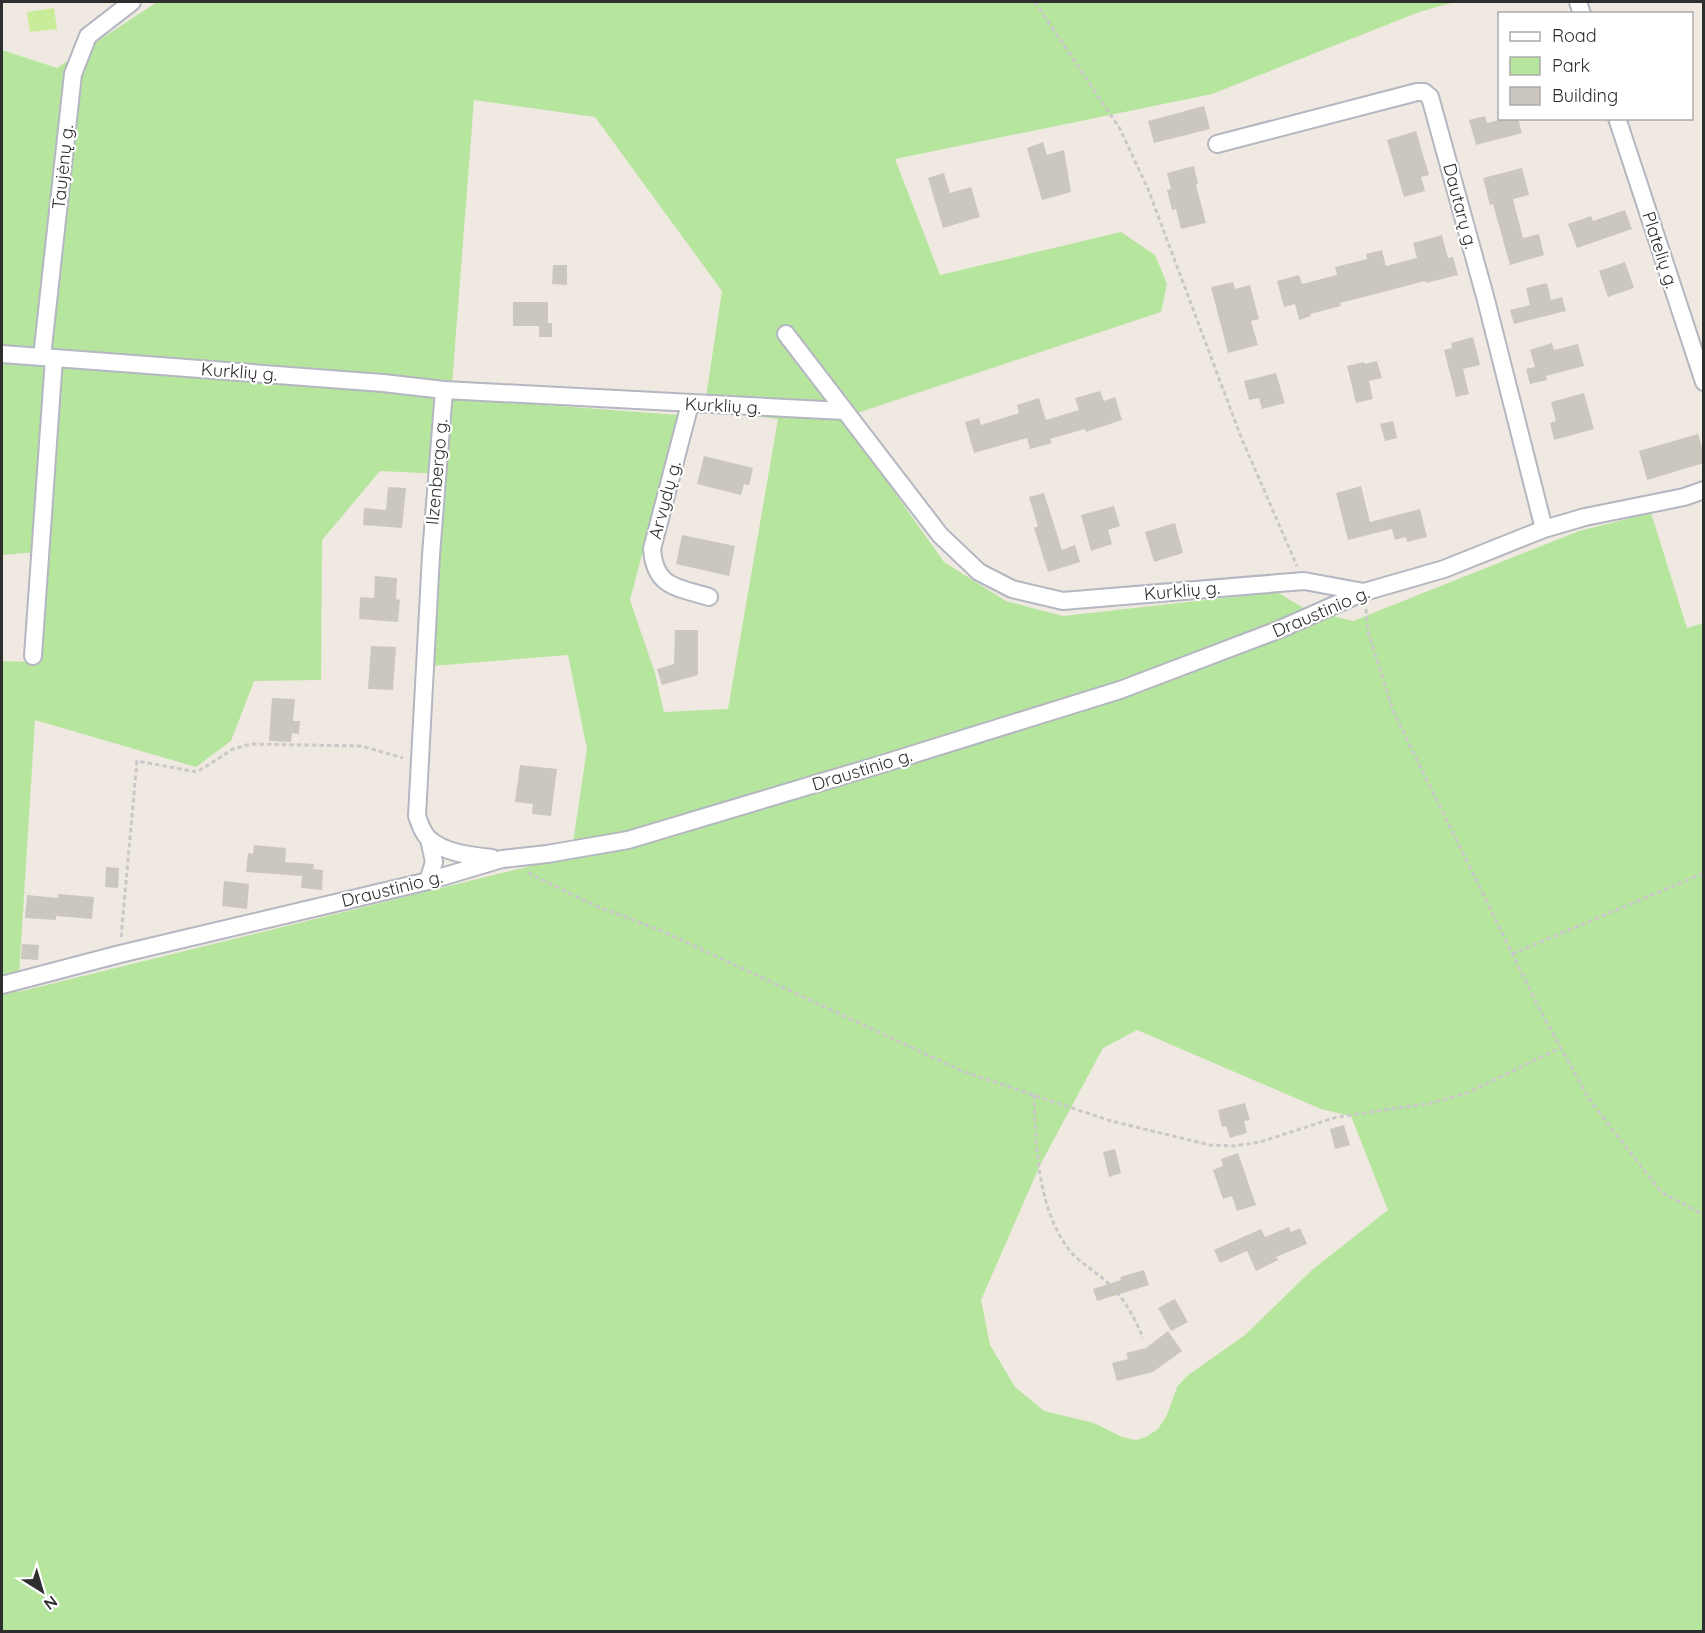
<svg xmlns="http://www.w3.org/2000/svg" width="1705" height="1633" viewBox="0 0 1705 1633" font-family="Quicksand,sans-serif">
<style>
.green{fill:#b6e59e;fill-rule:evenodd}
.pitch{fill:#c9ec9a}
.building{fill:#cbc7bf}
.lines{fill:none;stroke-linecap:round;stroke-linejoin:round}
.minor-casing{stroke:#b4b7c1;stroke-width:20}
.path{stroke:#c9c9c9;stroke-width:3;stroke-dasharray:4.5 3;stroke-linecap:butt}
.minor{stroke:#fff;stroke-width:16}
.labels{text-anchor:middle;stroke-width:4.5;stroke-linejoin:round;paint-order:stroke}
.street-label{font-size:18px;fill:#2e2e2e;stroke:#fff}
</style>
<rect width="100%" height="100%" fill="#efe9e1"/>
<path class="green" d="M157,2H1455L1419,12L1212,94L895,159L940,275L1121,232L1155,255L1167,284L1161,312L842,418L944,562L1006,601L1063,616L1277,592L1305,609L1353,621L1579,531L1651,513L1687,628L1704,623L1703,1631H2V661L28,662L37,552L2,555V50L57,68ZM474,100L595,117L722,291L704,410L778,419L728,709L664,712L655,673L630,600L679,415L451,398ZM380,471L443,474L432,666L568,655L587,749L571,856L18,992L35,720L196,767L231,741L254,681L321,680L322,540ZM1137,1030L1321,1109L1351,1116L1388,1210L1312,1270L1245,1335L1187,1376L1177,1387L1167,1415L1158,1429L1146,1437L1136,1440L1122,1437L1094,1423L1044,1411L1015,1387L990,1345L981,1300L1040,1165L1103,1048Z"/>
<path class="pitch" d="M54,8L57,29L30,32L27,12Z"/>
<path class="building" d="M1204,106L1210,129L1154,143L1148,121Z
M1485,116L1487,123L1506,118H1518L1522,133L1476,145L1469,120Z
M1416,131L1429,175L1421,177L1425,191L1404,197L1387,140Z
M1043,142L1047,155L1064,150L1071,192L1042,200L1027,148Z
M1194,166L1198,184L1196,185L1206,223L1181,229L1176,209L1172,210L1167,190L1171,189L1167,173Z
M1522,168L1529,195L1513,199L1523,238L1539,234L1544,255L1510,265L1493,204L1490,205L1483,178Z
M944,173L950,193L971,187L980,217L943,228L928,178Z
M1625,210L1632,229L1577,248L1568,224L1591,216L1593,221Z
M1442,235L1448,258L1453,257L1458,275L1426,283L1425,281L1360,298L1340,303L1341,306L1310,314L1311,316L1299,320L1295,304L1284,307L1277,281L1299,275L1302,284L1337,275L1335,267L1367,259L1366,254L1382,250L1386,266L1417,258L1413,243Z
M1625,262L1634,288L1608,297L1599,271Z
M553,265H567V285L552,284Z
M1233,282L1235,289L1250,285L1259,319L1251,321L1258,345L1228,353L1211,287Z
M1547,283L1551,300L1562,297L1566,311L1514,324L1510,310L1530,305L1526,288Z
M513,302H548V323H552V337H539V326H513Z
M1473,337L1480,365L1463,369L1469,394L1456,397L1444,350L1452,348L1451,343Z
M1552,343L1554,350L1578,344L1584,366L1546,376L1547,380L1530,384L1526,369L1535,367L1530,350Z
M1377,361L1382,378L1369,381L1373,399L1356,403L1347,366L1364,362L1365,364Z
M1276,373L1285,403L1262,409L1259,398L1249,400L1244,381Z
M1100,391L1104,401L1115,397L1122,420L1086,432L1085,429L1050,439L1052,443L1030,449L1027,438L974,453L965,422L979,418L981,425L1019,413L1017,405L1039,398L1046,420L1079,410L1075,398Z
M1584,393L1594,429L1554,440L1550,423L1556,421L1551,402Z
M1393,421L1397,438L1385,441L1380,424Z
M1698,434L1704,454V463L1647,480L1639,451Z
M704,456L753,468L749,485L744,484L741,495L697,484Z
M1361,486L1370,522L1420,509L1427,537L1407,542L1406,537L1395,540L1392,529L1348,540L1336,493Z
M388,487L406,488L402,528L363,525L364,508L386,510Z
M1044,493L1062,550L1075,545L1080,562L1048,572L1034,528L1038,526L1029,497Z
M1114,506L1120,526L1108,530L1112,544L1091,551L1081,515Z
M1175,523L1183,553L1154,562L1145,532Z
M682,535L735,546L729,576L676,564Z
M375,576L397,578L396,599L400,600L398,622L359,619L360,597L374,598Z
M675,630H698V675L662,685L657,669L674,664Z
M371,646L396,647L393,690L368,689Z
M272,698L295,699L293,721H300L299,734L292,733L291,742L269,741Z
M520,765L557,769L551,816L532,814L533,804L515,802Z
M254,845L286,848L285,862L314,864L313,869L323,870L322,890L301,888L302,876L246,872L248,853L253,854Z
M106,867L119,868L118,888L105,887Z
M224,881L249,884L247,909L222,906Z
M58,894L94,897L92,919L56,916V920L25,918L27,895L58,898Z
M22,944L39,945L38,960L21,959Z
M1245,1103L1250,1120L1244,1121L1247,1133L1230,1138L1226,1126L1222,1127L1218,1110Z
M1344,1125L1350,1145L1335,1149L1330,1129Z
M1115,1149L1121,1173L1109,1177L1103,1152Z
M1238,1153L1256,1205L1237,1211L1232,1196L1223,1199L1213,1170L1223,1166L1221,1159Z
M1289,1227L1291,1232L1300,1228L1307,1244L1276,1257L1278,1260L1256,1271L1247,1251L1220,1263L1214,1250L1261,1229L1265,1237Z
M1144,1270L1149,1285L1097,1301L1093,1289L1121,1280L1120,1277Z
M1175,1299L1188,1322L1171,1331L1158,1308Z
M1168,1331L1182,1351L1153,1372L1117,1381L1112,1363L1128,1359L1126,1353L1146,1348Z"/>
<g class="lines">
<g class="minor-casing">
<path id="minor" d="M1578,2L1582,14
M1617,118L1704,382
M1217,144L1417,92H1424L1430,97L1486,300L1544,529
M786,334L940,535L979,572L1012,589L1063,601L1304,581L1364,592
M2,354L383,383L444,390L844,411
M42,357L73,74L88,36L132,2
M444,390L431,555L417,816C420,824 422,832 428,838C443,853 472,856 492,858
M690,404L652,549C655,588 677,587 709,597
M33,656L54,358
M428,881L434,862L429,839
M2,985L120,954L428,881L502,859L547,854L628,840L882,764L1120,690L1278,630L1364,592L1444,569L1544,529L1585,517L1684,497L1704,490"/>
</g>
<path class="path" d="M1035,2L1120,129L1148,189L1241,437L1297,566
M1366,609L1368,632L1394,713L1541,1012L1589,1099L1661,1192L1704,1215
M528,873L596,906L662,931L962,1071L1111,1121L1210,1145L1234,1146L1260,1142L1337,1117L1432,1103L1467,1093L1560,1048
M121,937L137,761L197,772L233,749L251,744L361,746L403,758
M1512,954L1704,873
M1034,1095C1036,1147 1037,1208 1070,1251C1081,1264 1097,1272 1109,1284C1125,1299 1135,1319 1143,1338"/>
<use href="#minor" class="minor"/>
</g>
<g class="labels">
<g class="street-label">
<text transform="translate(63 167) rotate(-84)" y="6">Taujėnų g.</text>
<text transform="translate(1460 206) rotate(75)" y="6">Dautarų g.</text>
<text transform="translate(1660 250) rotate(72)" y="6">Platelių g.</text>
<text transform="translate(239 372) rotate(4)" y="6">Kurklių g.</text>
<text transform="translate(723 406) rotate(3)" y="6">Kurklių g.</text>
<text transform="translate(437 472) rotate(-85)" y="6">Ilzenbergo g.</text>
<text transform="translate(665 500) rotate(-75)" y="6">Arvydų g.</text>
<text transform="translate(1182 591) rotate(-5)" y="6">Kurklių g.</text>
<text transform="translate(1321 612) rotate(-23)" y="6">Draustinio g.</text>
<text transform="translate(862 770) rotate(-17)" y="6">Draustinio g.</text>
<text transform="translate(392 889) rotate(-14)" y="6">Draustinio g.</text>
</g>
</g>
<rect width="1705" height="1633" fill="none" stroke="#2e2e2e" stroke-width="6"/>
<rect x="1498" y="12" width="195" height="108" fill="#ffffff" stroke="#ababab" stroke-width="1.5"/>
<rect x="1510" y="32" width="30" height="9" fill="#ffffff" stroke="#ababab" stroke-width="1.5"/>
<text x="1552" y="42" font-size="18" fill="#2e2e2e">Road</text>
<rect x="1510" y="57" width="30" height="18" fill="#b6e59e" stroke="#ababab" stroke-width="1.5"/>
<text x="1552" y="72" font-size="18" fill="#2e2e2e">Park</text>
<rect x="1510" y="87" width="30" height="18" fill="#cbc7bf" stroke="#ababab" stroke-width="1.5"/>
<text x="1552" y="102" font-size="18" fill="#2e2e2e">Building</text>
<g transform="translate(42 1591) rotate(143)" stroke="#ffffff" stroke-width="4.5" paint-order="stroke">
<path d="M0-4.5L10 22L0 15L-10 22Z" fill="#2e2e2e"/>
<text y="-9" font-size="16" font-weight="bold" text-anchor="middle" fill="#2e2e2e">N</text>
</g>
</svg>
